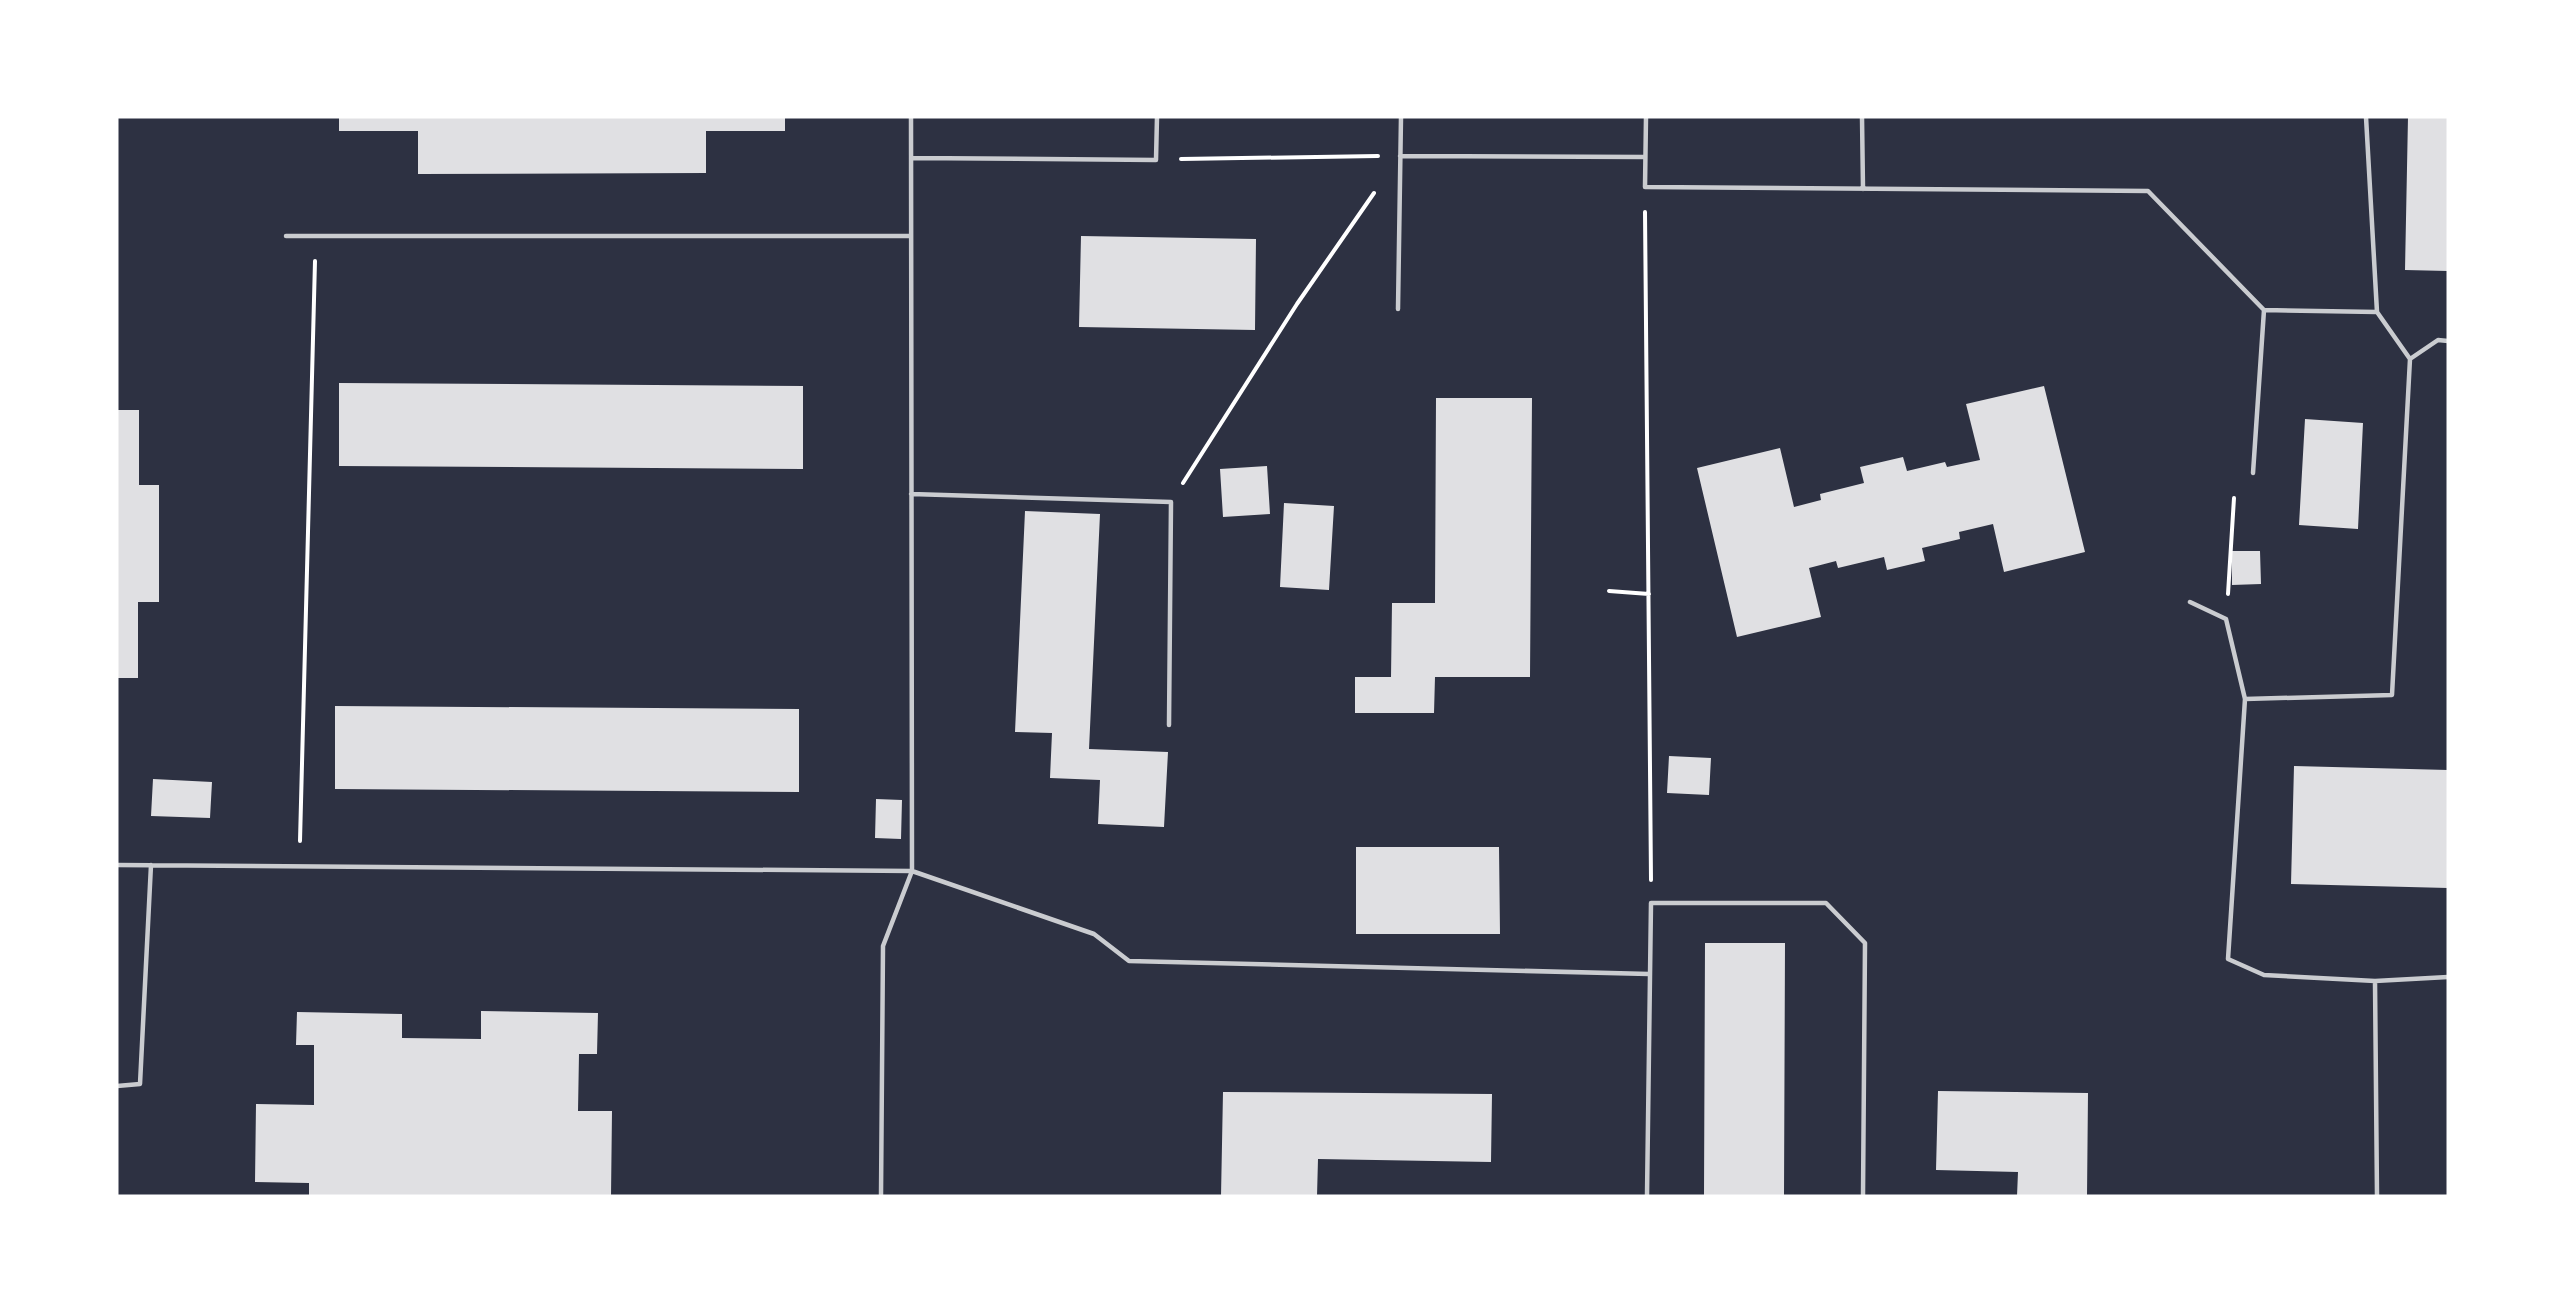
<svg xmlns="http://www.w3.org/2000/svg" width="2565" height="1313" viewBox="0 0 2565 1313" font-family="Georgia,serif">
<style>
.building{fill:#e0e0e3}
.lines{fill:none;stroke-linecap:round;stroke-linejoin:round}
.path{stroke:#fff;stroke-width:4}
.service{stroke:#caccd0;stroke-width:4.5}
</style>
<rect width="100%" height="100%" fill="#2d3142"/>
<path class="building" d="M339,117H785V131H706V173L418,174V131H339Z
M2408,117H2448V271L2405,270Z
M1081,236L1256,239L1255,330L1079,327Z
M339,383L803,386V469L339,466Z
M2044,386L2085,552L2004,572L1993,524L1959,532L1960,539L1922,548L1925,561L1887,570L1884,557L1838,568L1836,561L1809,568L1821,617L1737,637L1697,468L1780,448L1794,507L1821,500L1820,494L1864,483L1860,467L1903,457L1907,471L1945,462L1947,467L1980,460L1966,404Z
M1436,398H1532L1530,677H1435L1434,713H1355V677H1391L1392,603H1435Z
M117,410H139V485H159V602H138V678H117Z
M2305,419L2363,423L2358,529L2299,525Z
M1267,466L1270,514L1223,517L1220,469Z
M1284,503L1334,506L1329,590L1280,587Z
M1025,511L1100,514L1089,749L1168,752L1164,827L1098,824L1100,780L1050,778L1052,733L1015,732Z
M2232,551H2260L2261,584L2232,585Z
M335,706L799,709V792L335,789Z
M1669,756L1711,758L1709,795L1667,793Z
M2294,766L2448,770V888L2291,884Z
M153,779L212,782L210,818L151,816Z
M876,799L902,800L901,839L875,838Z
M1356,847H1499L1500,934H1356Z
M1705,943H1785L1784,1196H1704Z
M481,1011L598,1013L597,1054H579L578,1111H612L611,1196H309V1183L255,1182L256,1104L314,1105V1045H296L297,1012L402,1014V1038L481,1039Z
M1938,1091L2088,1093L2087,1196H2017L2018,1172L1936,1170Z
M1223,1092L1492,1094L1491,1162L1318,1159L1317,1196H1221Z"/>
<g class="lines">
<path class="path" d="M1181,159L1378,156
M1645,212L1651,880
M1183,483L1297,304L1374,193
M1609,591L1649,594
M2228,594L2234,498
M300,841L315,261"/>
<path class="service" d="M1646,117L1645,187L2148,191L2264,310L2377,312L2366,117
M1862,117L1863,189
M1400,156L1645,157
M911,158L1156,160L1157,117
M286,236H909
M1398,309L1401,117
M2377,312L2410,359
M2253,473L2264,310
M911,494L1171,502L1169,725
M2190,602L2226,619L2245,699L2228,959L2264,975L2375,981L2448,977
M2245,699L2392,695L2410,359L2438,340L2448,341
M117,865L912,871L1094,934L1129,961L1649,974
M2375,981L2377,1196
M117,1086L140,1084L151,865
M881,1196L883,946L912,871L911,117
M1647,1196L1651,903H1826L1865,943L1863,1196"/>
</g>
<rect width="2565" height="1313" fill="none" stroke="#ffffff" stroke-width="237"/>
</svg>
